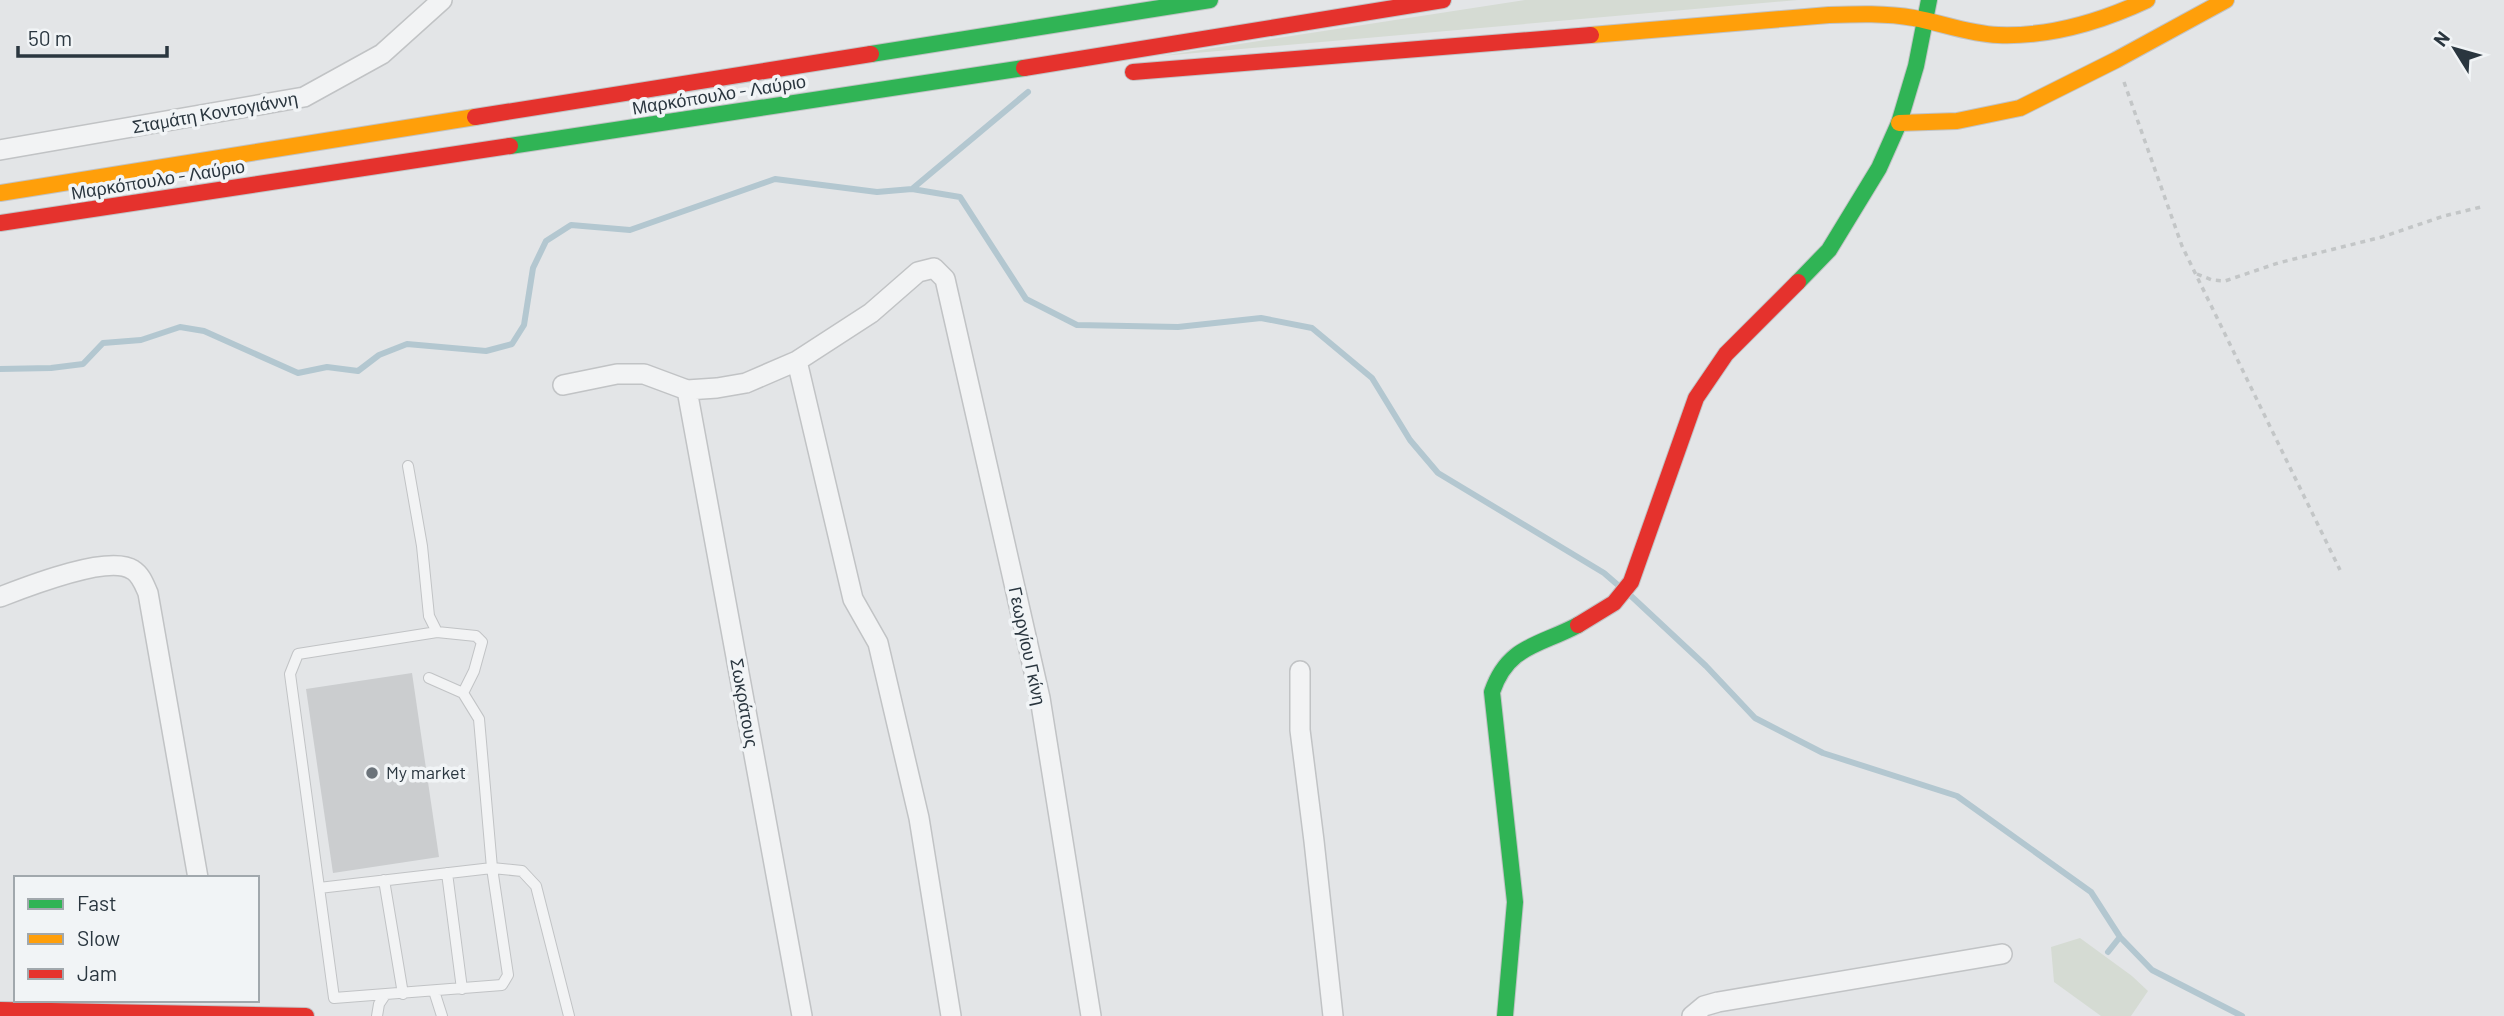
<svg xmlns="http://www.w3.org/2000/svg" width="2504" height="1016" viewBox="0 0 2504 1016" font-family="Barlow,sans-serif">
<style>
.green{fill:#d5dbd3}
.lines{fill:none;stroke-linecap:round;stroke-linejoin:round}
.stream{stroke:#b3c7d0;stroke-width:6}
.building{fill:#cbcdcf}
.lane-casing{stroke:#c1c3c5;stroke-width:12}
.street-casing{stroke:#c1c3c5;stroke-width:22}
.fast-casing{stroke:#c1c3c5;stroke-width:18}
.slow-casing{stroke:#c1c3c5;stroke-width:18}
.jam-casing{stroke:#c1c3c5;stroke-width:18}
.path{stroke:#c3c6c7;stroke-width:3.5;stroke-dasharray:5 5;stroke-linecap:butt}
.lane{stroke:#f2f3f4;stroke-width:10}
.street{stroke:#f2f3f4;stroke-width:19}
.fast{stroke:#30b455;stroke-width:16}
.slow{stroke:#ff9f0a;stroke-width:16}
.jam{stroke:#e5322d;stroke-width:16}
.poi-dot{fill:#6b737a;stroke:#f1f4f6;stroke-width:2.5}
.labels{text-anchor:middle;stroke-width:7;stroke-linejoin:round;paint-order:stroke}
.street-label{font-size:18px;fill:#2a363f;stroke:#f1f4f6}
.poi-label{font-size:18px;fill:#2a363f;stroke:#f1f4f6;text-anchor:start}
</style>
<rect width="100%" height="100%" fill="#e3e5e7"/>
<path class="green" d="M1525,0H1798L1161,56Z
M2080,938L2132,976L2148,991L2131,1016H2101L2054,982L2051,947Z"/>
<g class="lines">
<path class="stream" d="M912,189L960,197L1026,299L1077,325L1178,327L1261,318L1312,328L1372,378L1410,440L1438,473L1604,573L1619,586
M0,369L51,368L83,364L103,343L141,340L180,327L204,331L298,373L327,367L358,371L379,355L407,344L486,351L512,344L524,325L533,268L546,241L571,225L630,230L775,179L877,192L912,189L1028,92
M1630,595L1706,666L1755,718L1823,753L1957,796L2091,892L2120,937L2152,970L2242,1016
M2108,952L2120,937"/>
</g>
<path class="building" d="M412,673L439,857L333,873L306,689Z"/>
<g class="lines">
<g class="lane-casing">
<path id="lane" d="M408,466L422,546L429,616L437,632L476,636L482,642L474,671L463,693
M429,678L463,693L479,719L492,868L508,975L502,985L334,998L290,674L298,654L437,632
M447,873L462,989
M384,880L403,994
M319,888L492,868L522,871L536,886L569,1016
M434,991L442,1016
M377,1016L379,1004L385,995"/>
</g>
<g class="street-casing">
<path id="street" d="M0,150L304,97L382,54L442,0
M797,361L853,599L878,643L919,818L951,1016
M563,385L617,374H644L687,390L717,388L746,383L797,361L871,313L918,272L934,268L945,279L1040,698L1091,1016
M687,390L802,1016
M0,597C26,587 109,554 133,570C141,575 144,584 148,593L198,878
M1300,671V730L1314,841L1333,1016
M1692,1016L1704,1006L1718,1002L2002,954"/>
</g>
<g class="fast-casing">
<path id="fast" d="M871,54L1210,0
M510,146L1024,68
M1798,282L1829,250L1879,168L1899,123L1916,66L1929,0
M1505,1016L1515,902L1492,692C1508,645 1539,646 1578,625"/>
</g>
<g class="slow-casing">
<path id="slow" d="M1591,35L1829,15C1857,14 1886,13 1914,18C1942,23 1969,34 1998,35C2050,37 2100,22 2147,0
M1899,123L1957,121L2020,108L2116,60L2226,0
M0,193L475,117"/>
</g>
<g class="jam-casing">
<path id="jam" d="M1024,68L1443,0
M1133,72L1591,35
M475,117L871,54
M0,223L510,146
M1578,625L1614,603L1631,582L1696,398L1726,354L1798,282
M0,1010L306,1016"/>
</g>
<path class="path" d="M2124,82L2182,246L2340,570
M2197,274L2212,280L2225,281L2278,263L2382,237L2444,216L2485,206"/>
<use href="#lane" class="lane"/>
<use href="#street" class="street"/>
<use href="#fast" class="fast"/>
<use href="#slow" class="slow"/>
<use href="#jam" class="jam"/>
</g>
<circle class="poi-dot" cx="372" cy="773" r="7"/>
<g class="labels">
<g class="street-label">
<text transform="translate(719 95) rotate(-9)" y="6">Μαρκόπουλο - Λαύριο</text>
<text transform="translate(215 113) rotate(-10)" y="6">Σταμάτη Κοντογιάννη</text>
<text transform="translate(158 180) rotate(-9)" y="6">Μαρκόπουλο - Λαύριο</text>
<text transform="translate(1027 646) rotate(78)" y="6">Γεωργίου Γκίνη</text>
<text transform="translate(744 703) rotate(80)" y="6">Σωκράτους</text>
</g>
<g class="poi-label">
<text x="386" y="779">My market</text>
</g>
</g>
<rect x="14" y="876" width="245" height="126" fill="#f1f4f6" stroke="#a1a8ad" stroke-width="2"/>
<rect x="28" y="899" width="35" height="10" fill="#30b455" stroke="#a1a8ad" stroke-width="2"/>
<text x="77" y="911" font-size="21" fill="#2a363f">Fast</text>
<rect x="28" y="934" width="35" height="10" fill="#ff9f0a" stroke="#a1a8ad" stroke-width="2"/>
<text x="77" y="946" font-size="21" fill="#2a363f">Slow</text>
<rect x="28" y="969" width="35" height="10" fill="#e5322d" stroke="#a1a8ad" stroke-width="2"/>
<text x="77" y="981" font-size="21" fill="#2a363f">Jam</text>
<g transform="translate(2455 49) rotate(307)" stroke="#f1f4f6" stroke-width="5" paint-order="stroke">
<path d="M0-5L12 26L0 18L-12 26Z" fill="#2a363f"/>
<text y="-10" font-size="19" font-weight="bold" text-anchor="middle" fill="#2a363f">N</text>
</g>
<path d="M18 46v10h149v-10" fill="none" stroke="#2a363f" stroke-width="3.5"/>
<text x="28" y="46" font-size="21" fill="#2a363f" stroke="#f1f4f6" stroke-width="5" paint-order="stroke">50 m</text>
</svg>
